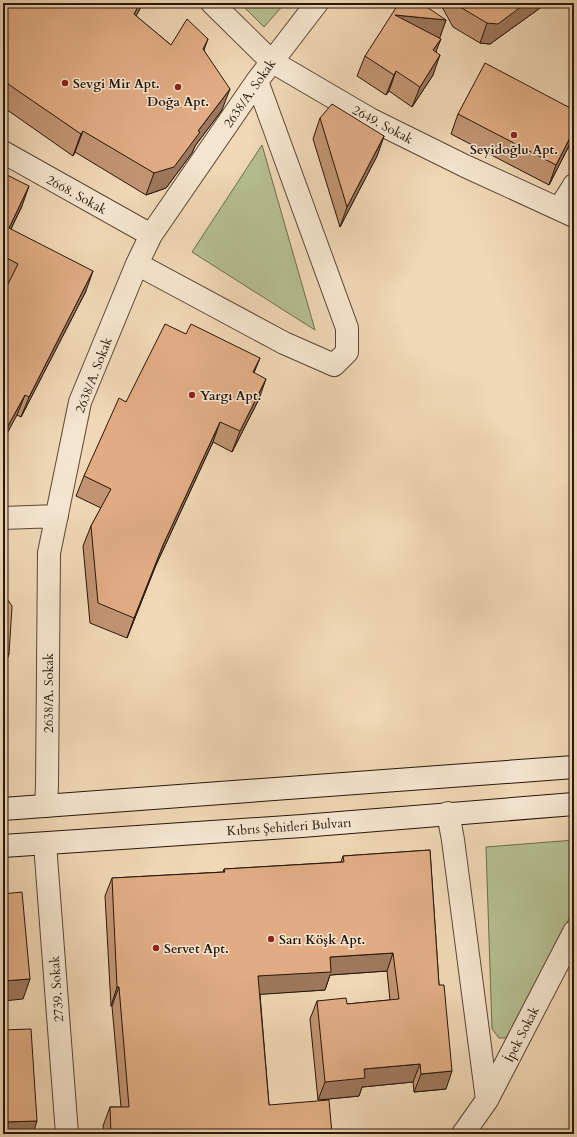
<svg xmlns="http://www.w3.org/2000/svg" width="577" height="1137" viewBox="0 0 577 1137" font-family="Cardo,serif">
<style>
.green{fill:#b5bf91;stroke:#6e6b4e}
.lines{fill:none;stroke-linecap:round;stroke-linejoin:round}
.street-casing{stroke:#594736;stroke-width:24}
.secondary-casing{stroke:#27170c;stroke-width:24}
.street{stroke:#f5e5cf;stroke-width:22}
.secondary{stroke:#f5e5cf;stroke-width:22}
.wall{fill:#c29472;stroke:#27170c}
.shaded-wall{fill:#9e785c;stroke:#27170c}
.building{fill:#e1ac84;stroke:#27170c}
.poi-dot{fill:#8f2418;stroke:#f5e5cf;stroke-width:1.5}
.labels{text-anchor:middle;stroke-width:3;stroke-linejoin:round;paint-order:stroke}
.poi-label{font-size:13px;font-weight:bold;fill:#27170c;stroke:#f5e5cf;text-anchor:start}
.street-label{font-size:13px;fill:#27170c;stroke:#f5e5cf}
</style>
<rect width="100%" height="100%" fill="#f0d7b5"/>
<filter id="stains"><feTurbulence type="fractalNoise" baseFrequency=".005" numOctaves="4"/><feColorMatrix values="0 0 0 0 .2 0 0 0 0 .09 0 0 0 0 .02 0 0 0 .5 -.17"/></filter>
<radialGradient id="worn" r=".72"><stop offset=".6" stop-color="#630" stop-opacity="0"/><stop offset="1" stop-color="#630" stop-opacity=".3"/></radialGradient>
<path class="green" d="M240,3H285L264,27Z
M262,145L315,330L192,252Z
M574,840V909L511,1033L505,1038H499L492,1029L486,847Z"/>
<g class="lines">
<g class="street-casing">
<path id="street" d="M212,3L271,61L370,119L465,166L574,216
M3,152L151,235
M559,209L574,185
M137,264L284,343L334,365L347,352V328L257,81
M3,518L57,516
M46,806L47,785L49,553L80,402L137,264L151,235L257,81L317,3
M448,813L453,840L487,1100
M45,844L67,1134
M463,1134L487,1100L574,932"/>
</g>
<g class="secondary-casing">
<path id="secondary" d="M3,809L574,767
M3,846L302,826L574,804"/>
</g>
<use href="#street" class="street"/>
<use href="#secondary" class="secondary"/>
</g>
<path class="wall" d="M143,3L136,16L171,45L208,39L204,50L222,110L195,146L192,153L166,188L146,195L75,152L73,156L3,107V6Z
M440,3H547L490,44L480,43L453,27Z
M446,20L439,39L436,52L433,75L412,107L389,91L386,95L357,76L365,56Z
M574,110V136L549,185L451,134L458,114Z
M320,118L384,136L377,156L340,227L313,139Z
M3,173L22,206L11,229L86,291L21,417L17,415L9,283L3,280Z
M254,373L259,399L232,452L213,442L156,565L127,638L90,623L83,546L91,526L101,508L76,496L84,476L126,402Z
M430,850L446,1089L414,1092L413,1082L362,1087L359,1096L318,1100L310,1019L317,1001L347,1004L390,1000L387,971L330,975L325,990L260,994L269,1105L332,1134H104L103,1126L110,1107H121L112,1006H111L105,896L112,878L223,872L224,869L341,862L343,856Z"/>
<path class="shaded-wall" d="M140,3H143L126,35L134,14Z
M526,3H547L490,44L480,43L487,23Z
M395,15L446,20L439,40Z
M441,39L433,59V50Z
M440,55L433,75L412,107L420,87Z
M396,71L389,91L386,95L394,75Z
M230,89L222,110L195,146L192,153L166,188L146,195L154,173L198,131Z
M574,130V136L549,185L556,165Z
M83,131L75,152L73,156L81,134Z
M384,136L377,156L340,227L347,207Z
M29,186L22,206L3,245L9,228Z
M93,271L86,291L21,417L29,397Z
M260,358L252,378L253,372Z
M266,379L259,399L232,452L240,431Z
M25,395L17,415L3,441V435Z
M220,422L213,442L156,565L127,638L134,618L163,545Z
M3,654H9L5,666H3Z
M393,953L387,971L330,975L325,990L252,995L258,976L330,957Z
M30,979L23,999L3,1001V981Z
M117,987H119L112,1006H111Z
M420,1064L413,1082L362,1087L359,1096L318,1100L325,1082L364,1069Z
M452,1071L446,1089L414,1092L421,1074Z
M37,1121L33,1134H3V1122Z"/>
<path class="building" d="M5,3H140L134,14L171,45L187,19L208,39L203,49L230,89L198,131L200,132L174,167L154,173L83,131L81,134L8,84L3,66V6Z
M399,3H421L446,20L395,15L441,39L433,50L440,55L420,87L396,71L394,75L365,56Z
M458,3H526L498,24L487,23L460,7Z
M485,63L574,110V130L556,165L458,114Z
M332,104L384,136L347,207L320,118Z
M3,173L29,186L9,228L93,271L29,397L25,395L3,435V294L18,264L3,256Z
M165,324L186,334L191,324L260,358L253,372L266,379L240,431L220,422L163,545L134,618L98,603L91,526L111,489L84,476L119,398L126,402Z
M3,593L12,606L9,654H3Z
M430,850L439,985H444L452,1071L421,1074L420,1064L364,1069L365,1078L325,1082L317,1001L346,998L347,1004L399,999L393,953L330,957L331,972L258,976L269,1105L329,1100L332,1134H111L110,1107H129L119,987H117L112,878L225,872L224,869L344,862L343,856Z
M22,892L30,979L3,981V894Z
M31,1029L37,1121L3,1122V1030Z"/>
<g class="poi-dot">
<circle cx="65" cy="83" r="4"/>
<circle cx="178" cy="87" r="4"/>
<circle cx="514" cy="135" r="4"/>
<circle cx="192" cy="395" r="4"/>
<circle cx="271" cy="939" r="4"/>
<circle cx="156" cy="948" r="4"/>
</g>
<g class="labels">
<g class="poi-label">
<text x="73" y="88">Sevgi Mir Apt.</text>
<text x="178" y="106" text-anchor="middle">Doğa Apt.</text>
<text x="514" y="154" text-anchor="middle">Seyidoğlu Apt.</text>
<text x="200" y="400">Yargı Apt.</text>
<text x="279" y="944">Sarı Köşk Apt.</text>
<text x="164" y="953">Servet Apt.</text>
</g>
<g class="street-label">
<text transform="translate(249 93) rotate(-55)" y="5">2638/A. Sokak</text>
<text transform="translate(383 124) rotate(28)" y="5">2649. Sokak</text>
<text transform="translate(77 194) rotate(29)" y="5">2668. Sokak</text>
<text transform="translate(93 375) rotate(-69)" y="5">2638/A. Sokak</text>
<text transform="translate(48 693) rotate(-90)" y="5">2638/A. Sokak</text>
<text transform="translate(289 826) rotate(-4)" y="5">Kıbrıs Şehitleri Bulvarı</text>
<text transform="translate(56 989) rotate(-94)" y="5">2739. Sokak</text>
<text transform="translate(521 1034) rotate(-63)" y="5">İpek Sokak</text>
</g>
</g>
<rect width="577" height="1137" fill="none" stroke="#f0d7b5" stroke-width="16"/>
<rect x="4" y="4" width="569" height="1129" fill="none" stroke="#27170c" stroke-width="2"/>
<rect x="8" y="8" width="561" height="1121" fill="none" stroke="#27170c"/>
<rect width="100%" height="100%" filter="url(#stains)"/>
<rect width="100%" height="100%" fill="url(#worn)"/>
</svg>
